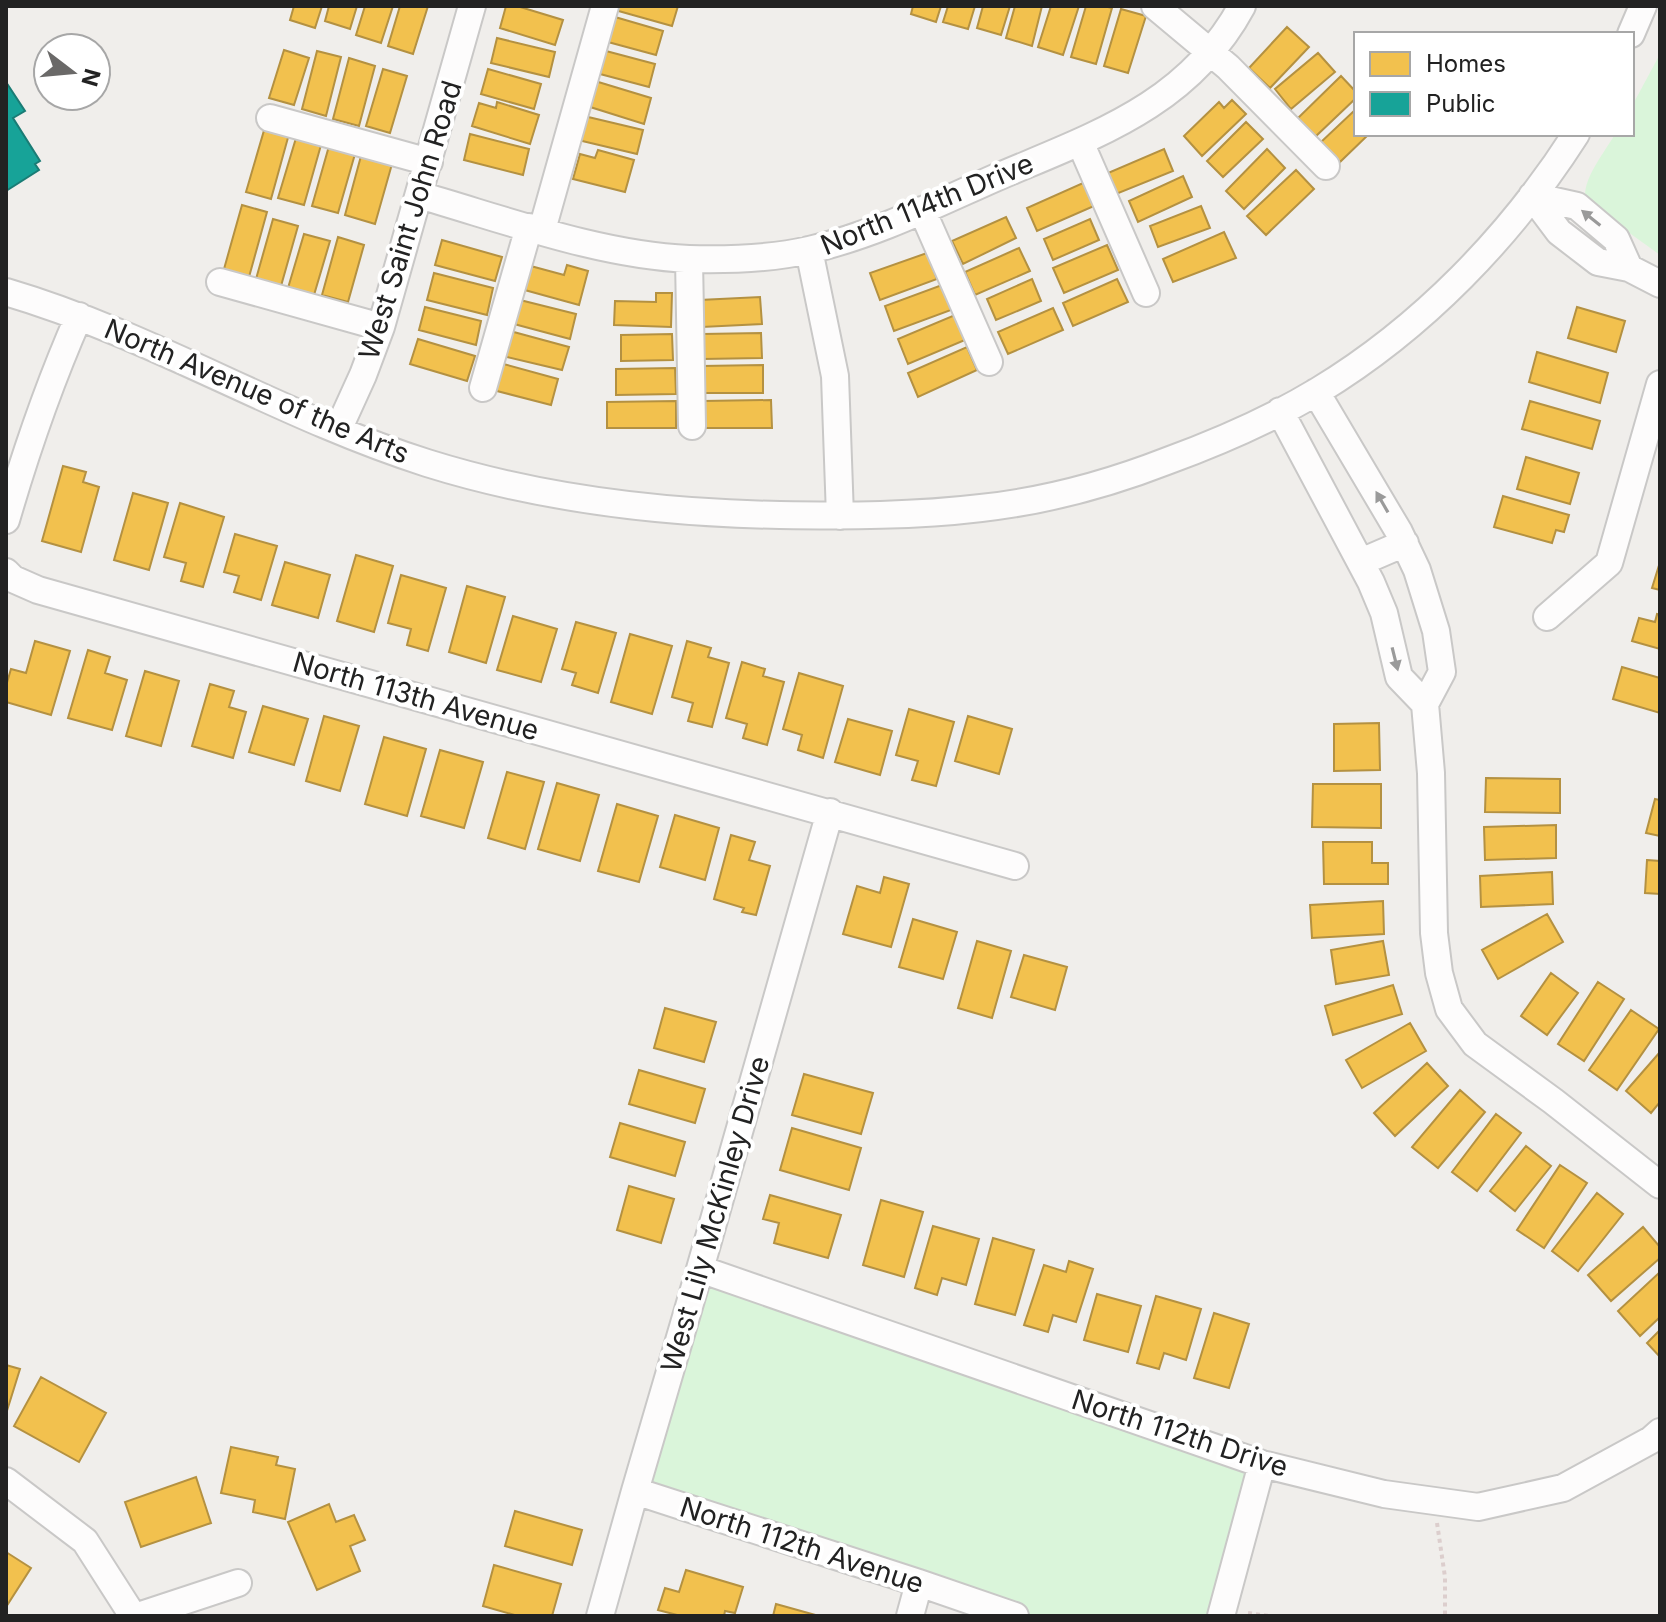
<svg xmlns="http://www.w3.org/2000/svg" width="1666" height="1622" viewBox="0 0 1666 1622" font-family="Inter,sans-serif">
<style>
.park{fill:#daf5da}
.homes{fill:#f2c14e;stroke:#b49141;stroke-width:2}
.public{fill:#17a398;stroke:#1a7c75;stroke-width:2}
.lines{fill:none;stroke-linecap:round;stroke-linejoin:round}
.minor-casing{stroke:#c9c8c7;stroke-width:30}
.path{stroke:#dccecd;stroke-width:4;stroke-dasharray:4 4;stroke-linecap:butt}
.minor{stroke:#fdfcfc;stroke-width:26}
.oneway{fill:#9a9a9a}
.labels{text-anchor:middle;stroke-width:8;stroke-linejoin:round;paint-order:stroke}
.street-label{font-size:28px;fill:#222;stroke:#fff}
</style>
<rect width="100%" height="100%" fill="#f0eeeb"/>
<path class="park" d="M1660,54V255L1599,211L1585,196C1585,175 1605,152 1615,134H1632V106Z
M700,1269L1262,1464L1221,1616H1015L635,1491Z"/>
<path class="homes" d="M294,6H322L315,28L290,20Z
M329,6H357L350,29L325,21Z
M365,6H393L381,43L356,35Z
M400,6H428L413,54L388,46Z
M506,6H517L563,20L555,45L500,28Z
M616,6H678L672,26L615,10Z
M913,6H941L936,22L911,14Z
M948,6H975L968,29L943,22Z
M983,6H1010L1001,35L977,28Z
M1015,6H1042L1032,46L1006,38Z
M1051,6H1079L1063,55L1038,47Z
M1086,6H1104L1112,8L1096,64L1071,57Z
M1121,9L1146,16L1128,73L1104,66Z
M615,17L663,31L656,55L608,42Z
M1287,27L1309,47L1270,88L1249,68Z
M497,38L555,52L549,77L491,63Z
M284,50L309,58L294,105L269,98Z
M317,51L341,57L326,116L302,109Z
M606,51L655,64L649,87L600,74Z
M1318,53L1335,72L1291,109L1275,89Z
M349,58L375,66L359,126L333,119Z
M383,69L407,76L390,133L366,126Z
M488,69L541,84L534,109L481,94Z
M1341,76L1356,92V98L1315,137L1298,118Z
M595,81L651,98L644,124L587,106Z
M1232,100L1246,114L1202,156L1184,136L1219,102L1224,108Z
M497,102L539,115L530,144L472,126L479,103L496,108Z
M1356,109V134H1369L1340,162L1321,142Z
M584,116L643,130L637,154L578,140Z
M1246,122L1263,139L1223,177L1207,161Z
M265,127L289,134L271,199L246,192Z
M470,134L529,149L523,175L464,160Z
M296,138L321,145L304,205L278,198Z
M329,146L355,154L338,213L312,206Z
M1164,149L1173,171L1116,194L1108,173Z
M1267,149L1285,168L1244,209L1226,191Z
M598,150L634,160L625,192L573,179L580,154L595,158Z
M361,156L392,164L375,224L345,215Z
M1296,170L1314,189L1266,235L1247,216Z
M1183,176L1192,197L1138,222L1129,201Z
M1083,183L1094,206L1037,231L1027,208Z
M242,205L267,212L249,277L224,269Z
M1201,206L1210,228L1158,247L1150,226Z
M1006,217L1016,238L963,264L952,241Z
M273,219L298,226L281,286L256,279Z
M1090,219L1099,240L1053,260L1044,239Z
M1224,232L1236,258L1173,282L1163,259Z
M304,234L330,241L314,295L288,288Z
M338,237L364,245L348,302L322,295Z
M442,240L502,257L495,281L435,265Z
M1107,245L1118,270L1064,293L1053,268Z
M1019,248L1030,271L975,295L965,272Z
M927,253L937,279L880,300L870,273Z
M527,265L564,275L567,265L588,271L579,305L521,289Z
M434,273L493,288L487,315L427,300Z
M1032,279L1041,301L996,320L987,299Z
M1117,279L1128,302L1073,326L1063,303Z
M942,285L951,310L894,331L885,306Z
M656,293H672L671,327L614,325L615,301L656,302Z
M760,297L762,324L702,327L700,300Z
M520,300L576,314L570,339L514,324Z
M425,307L481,321L476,345L419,330Z
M1577,307L1625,321L1616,352L1568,338Z
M1053,308L1063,330L1008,354L998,332Z
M955,315L965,340L908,364L898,339Z
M510,331L569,347L562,370L503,356Z
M761,333L762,358L703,359V334Z
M672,334L673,360L621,361V335Z
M418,339L475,356L467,381L410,364Z
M967,347L977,370L918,397L908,373Z
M1537,352L1608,373L1600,403L1529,382Z
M500,363L558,379L551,405L493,390Z
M763,365V393H703L702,366Z
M675,368L676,394L616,395V369Z
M771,400L772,428H704L703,401Z
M676,401V428H607V402Z
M1530,401L1600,421L1592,449L1522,429Z
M1526,457L1579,473L1570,504L1517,489Z
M63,466L86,472L83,482L99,487L81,552L42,541Z
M133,493L168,503L149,570L114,560Z
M1503,496L1569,515L1564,532L1556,530L1552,543L1494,527Z
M180,503L224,517L203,587L181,581L186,563L164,557Z
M235,534L277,546L261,600L234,592L239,576L224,572Z
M356,555L393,566L374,632L337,621Z
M285,562L330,575L318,618L272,605Z
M1660,562V590L1652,588Z
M401,575L446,588L428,651L407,645L411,629L388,623Z
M467,586L505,597L486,663L449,652Z
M1657,614L1660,615V649L1632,641L1639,618L1655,622Z
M513,616L557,629L541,682L497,670Z
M576,622L616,633L598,693L572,685L576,673L562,669Z
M630,634L672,646L652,714L611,702Z
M35,641L70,651L51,715L6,702V686L11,669L26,673Z
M687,641L711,648L708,657L729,663L712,727L688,721L693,703L672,697Z
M88,650L110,657L105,673L127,680L112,730L68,718Z
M742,662L765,669L763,676L784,682L767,745L743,738L747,724L726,718Z
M1622,667L1660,678V713L1613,699Z
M145,671L179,681L161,746L126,736Z
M799,673L843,686L823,758L798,750L802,735L783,729Z
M210,684L234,691L229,707L246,712L233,758L192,746Z
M263,706L308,719L294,765L249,752Z
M909,709L954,722L936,786L912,780L918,761L896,755Z
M324,716L359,726L340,791L306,781Z
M968,716L1012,729L999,774L955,761Z
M848,719L892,731L880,775L835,762Z
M1379,723L1380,770L1334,771V724Z
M384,737L426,749L407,816L365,804Z
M440,750L483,762L464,828L421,816Z
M507,772L544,782L525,849L488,838Z
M1486,778L1560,779V813L1485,812Z
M557,783L599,795L580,861L538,849Z
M1313,784H1381V828L1312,827Z
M1655,799L1660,800V836L1646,833Z
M617,804L658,816L639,882L598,871Z
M675,815L719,828L705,880L660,867Z
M1556,825V858L1485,860L1484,827Z
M731,835L755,842L749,860L770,866L756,915L742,912L744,908L714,899Z
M1323,842H1372V863H1388V884H1324Z
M1647,860L1660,861V894L1645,893Z
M1552,872L1553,904L1481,907L1480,876Z
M884,877L909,884L891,947L843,934L857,886L880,893Z
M1383,901L1384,934L1312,938L1310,905Z
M1547,914L1563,942L1498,979L1482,950Z
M913,919L957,932L943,979L899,967Z
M977,941L1011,951L992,1018L958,1008Z
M1383,941L1389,975L1336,984L1331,950Z
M1024,955L1067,967L1055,1010L1011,997Z
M1551,973L1578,993L1547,1035L1521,1016Z
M1598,982L1624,999L1584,1061L1558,1044Z
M1393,985L1402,1014L1333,1035L1325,1006Z
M665,1008L716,1022L704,1062L654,1048Z
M1631,1010L1659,1029L1617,1090L1589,1070Z
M1410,1023L1426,1051L1362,1088L1346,1060Z
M1660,1052V1102L1651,1113L1626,1091Z
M1427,1063L1448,1086L1395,1136L1374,1113Z
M639,1070L705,1089L695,1123L629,1104Z
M804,1074L873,1093L861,1134L792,1115Z
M1460,1090L1485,1112L1438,1168L1412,1147Z
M1496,1114L1521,1133L1477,1191L1452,1172Z
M620,1123L685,1142L675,1176L610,1157Z
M792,1128L861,1148L849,1190L780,1170Z
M1526,1146L1551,1166L1515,1211L1490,1191Z
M1560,1165L1587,1183L1544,1248L1517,1230Z
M629,1186L674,1199L661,1243L617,1230Z
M1597,1193L1623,1214L1578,1271L1552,1251Z
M770,1195L841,1215L828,1258L774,1243L779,1223L763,1219Z
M881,1200L923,1212L904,1277L863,1265Z
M933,1226L979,1239L966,1285L942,1278L937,1295L915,1288Z
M1643,1227L1660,1247V1258L1611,1301L1588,1275Z
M993,1238L1034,1250L1015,1315L975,1304Z
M1069,1261L1093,1269L1076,1322L1053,1315L1048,1332L1024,1325L1044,1265L1066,1272Z
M1660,1272V1317L1640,1336L1618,1311Z
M1097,1294L1141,1306L1128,1352L1084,1340Z
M1156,1296L1201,1309L1186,1360L1164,1353L1159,1369L1137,1363Z
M1214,1313L1249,1324L1229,1388L1194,1378Z
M1660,1330V1357L1647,1343Z
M6,1365L20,1369L6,1414Z
M41,1377L106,1413L79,1462L14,1426Z
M231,1447L278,1457L276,1465L295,1469L285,1519L253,1512L255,1500L221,1493Z
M196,1477L211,1523L141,1547L125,1502Z
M329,1504L336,1522L354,1515L365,1540L350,1546L360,1571L317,1590L288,1522Z
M515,1511L582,1530L572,1565L505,1546Z
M6,1552L31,1568L6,1607Z
M494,1565L561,1584L552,1616H518L483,1606Z
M686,1570L743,1587L735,1613L725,1611L724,1616H681L658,1610L665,1588L679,1592Z
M776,1604L819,1616H773Z"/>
<path class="public" d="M6,82L25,111L13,118L40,161L35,164L39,170L6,191Z"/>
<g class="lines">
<g class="minor-casing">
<path id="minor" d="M1155,6L1228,67L1326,166
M1631,34L1643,6
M270,118L429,162
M1080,142L1146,293
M419,195C506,220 599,255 689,259C729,260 770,259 809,250C874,235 934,205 995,178C1093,136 1188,106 1242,6
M1532,196L1559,232L1598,262L1629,268L1660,284
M1532,196L1577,206L1616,239L1629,268
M922,210L989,362
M542,230L605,6
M809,250L835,376L840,516
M689,259L692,426
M220,282L381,327
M6,292C152,335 282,417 427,463C542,499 660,513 780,515C847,516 915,516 981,508C1045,501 1108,484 1167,461C1219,442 1270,420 1318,391C1422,328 1511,236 1576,134
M483,388L529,227
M1316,392L1399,532L1417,570L1436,631L1442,672L1425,704L1431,773L1434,933L1439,973L1449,1009L1475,1044L1553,1101L1660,1185
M1280,411L1371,582L1384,613L1399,677L1425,704
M338,430L363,375L381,327L472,6
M6,520C26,451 50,382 79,316
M1361,562L1405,543
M6,572L13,579L38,590L1015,866
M1547,617L1609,563L1660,384
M700,1269L1262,1464L1384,1494L1478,1507L1563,1488L1651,1440L1660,1432
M6,1481L85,1541L133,1616
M635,1491L919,1583L1015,1616
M138,1616L238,1583
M600,1616L635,1491L700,1269L830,812
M910,1616L919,1583
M1221,1616L1262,1464"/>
</g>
<path class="path" d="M1437,1523L1445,1577V1616
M1248,1613L1269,1616"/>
<use href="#minor" class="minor"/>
</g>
<defs><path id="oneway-solid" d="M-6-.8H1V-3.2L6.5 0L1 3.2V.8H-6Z" transform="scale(2)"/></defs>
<g class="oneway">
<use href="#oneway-solid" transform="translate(1591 218) rotate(-141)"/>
<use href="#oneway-solid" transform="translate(1382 502) rotate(-120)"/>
<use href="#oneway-solid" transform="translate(1395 659) rotate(76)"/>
</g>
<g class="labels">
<g class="street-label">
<text transform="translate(927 204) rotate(-22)" y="10">North 114th Drive</text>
<text transform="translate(410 220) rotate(-73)" y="10">West Saint John Road</text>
<text transform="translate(257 391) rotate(23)" y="10">North Avenue of the Arts</text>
<text transform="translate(416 696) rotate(16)" y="10">North 113th Avenue</text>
<text transform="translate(715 1214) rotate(-74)" y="10">West Lily McKinley Drive</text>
<text transform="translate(1180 1433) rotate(18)" y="10">North 112th Drive</text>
<text transform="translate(802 1545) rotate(18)" y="10">North 112th Avenue</text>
</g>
</g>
<rect width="1666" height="1622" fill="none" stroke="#222222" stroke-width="16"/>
<rect x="1354" y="32" width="280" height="104" fill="#ffffff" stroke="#a7a7a7" stroke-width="2"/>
<rect x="1370" y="52" width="40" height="24" fill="#f2c14e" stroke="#a7a7a7" stroke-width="2"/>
<text x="1426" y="72" font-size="24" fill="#222222">Homes</text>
<rect x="1370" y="92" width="40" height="24" fill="#17a398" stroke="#a7a7a7" stroke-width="2"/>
<text x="1426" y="112" font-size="24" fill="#222222">Public</text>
<g transform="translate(72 72) rotate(106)"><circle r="38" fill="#ffffff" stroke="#a7a7a7" stroke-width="2"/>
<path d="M0-6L14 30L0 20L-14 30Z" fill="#6a6968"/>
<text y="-12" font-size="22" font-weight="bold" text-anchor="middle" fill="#222222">N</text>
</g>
</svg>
